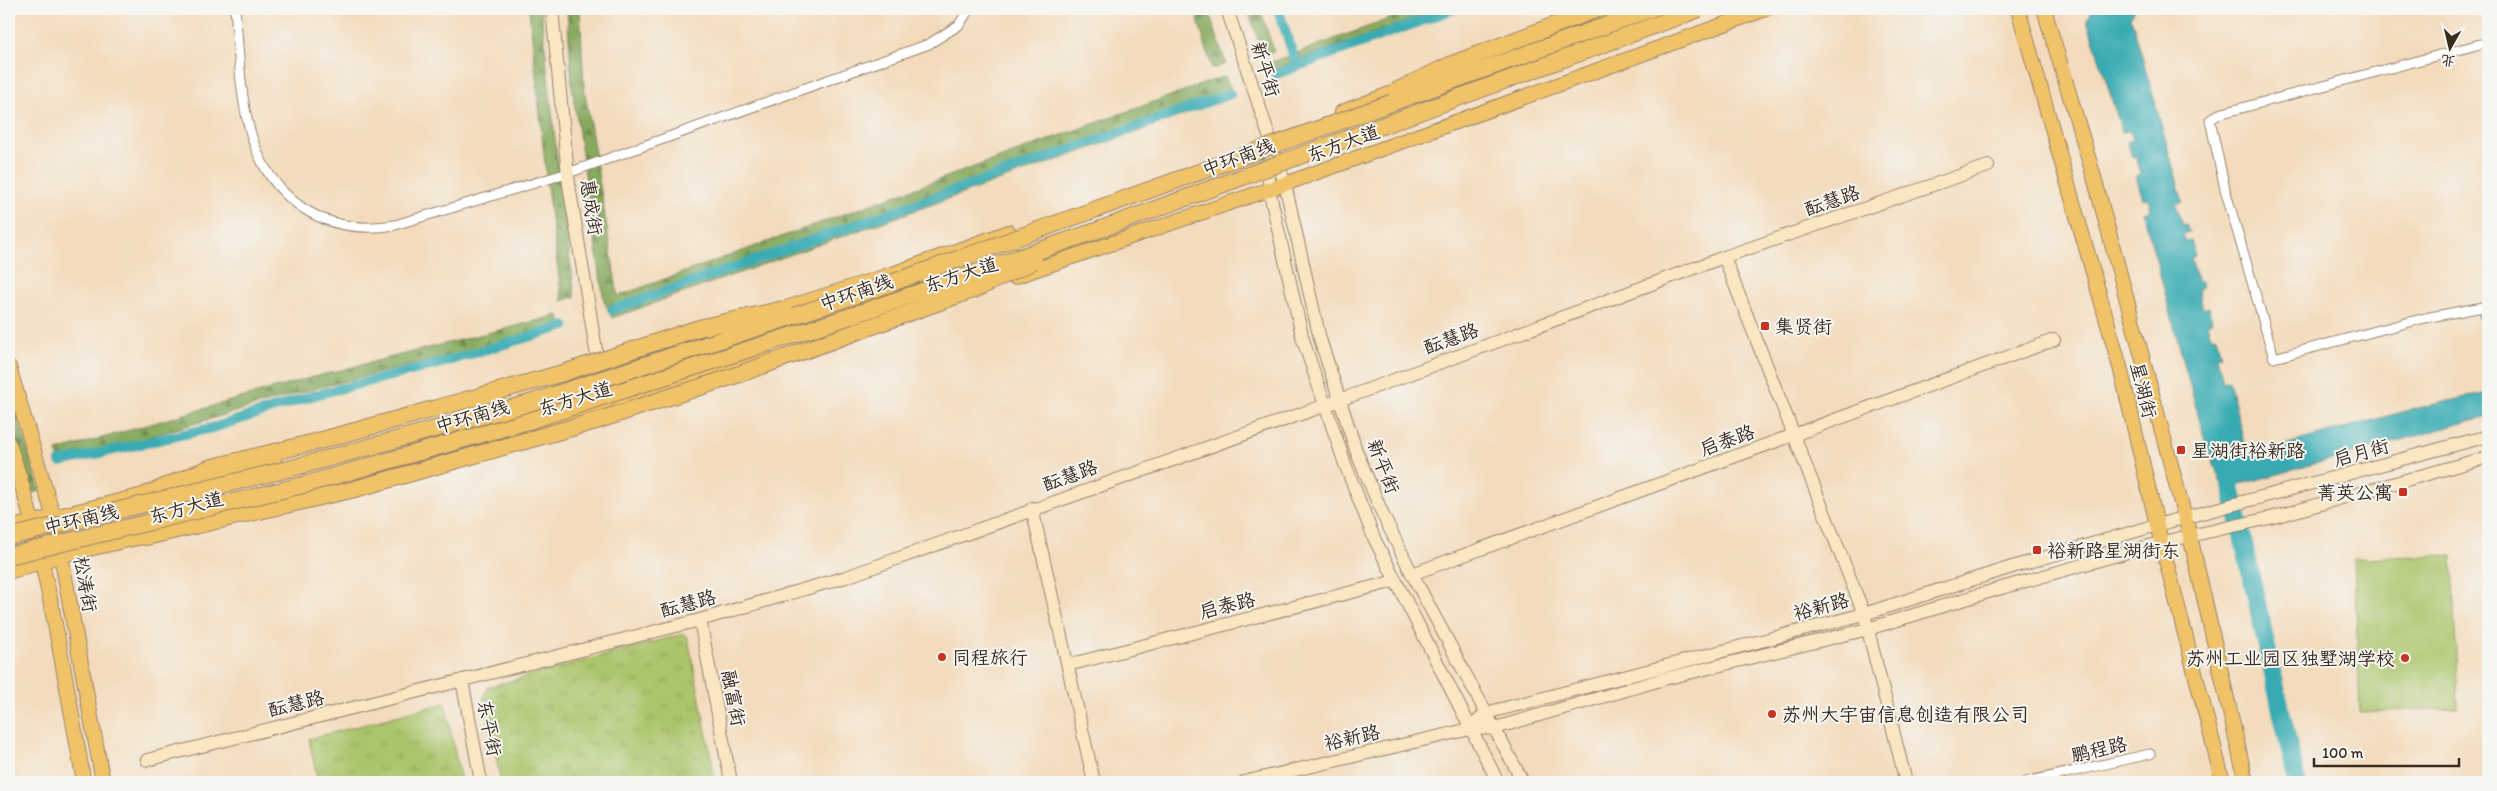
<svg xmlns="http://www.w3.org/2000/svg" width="2497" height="791" viewBox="0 0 2497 791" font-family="Itim,'LXGW WenKai TC',sans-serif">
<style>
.grass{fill:url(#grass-tufts);stroke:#727844}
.forest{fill:url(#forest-firs);stroke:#616a3e}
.pitch{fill:#aac56b;stroke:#727844}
.water{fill:#39abb2;stroke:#3a6a68}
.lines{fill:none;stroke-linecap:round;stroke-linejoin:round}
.canal{stroke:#39abb2;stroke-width:10}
.river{stroke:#39abb2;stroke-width:18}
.street-casing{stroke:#97826d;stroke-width:11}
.secondary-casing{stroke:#97826d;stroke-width:14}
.primary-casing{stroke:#97826d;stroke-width:16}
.highway-casing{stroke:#97826d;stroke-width:18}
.street{stroke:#fff;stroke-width:9}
.secondary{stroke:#f9e7c3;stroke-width:12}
.primary{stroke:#f1c369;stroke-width:14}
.highway{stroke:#f1c369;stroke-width:16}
.highway-bridge-casing{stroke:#97826d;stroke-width:18;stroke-linecap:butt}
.highway-bridge{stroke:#f1c369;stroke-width:16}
.poi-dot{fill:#c8321e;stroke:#f6f6f2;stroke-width:2}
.labels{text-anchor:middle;stroke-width:4;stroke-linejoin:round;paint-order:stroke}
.street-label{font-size:19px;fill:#3b2a1e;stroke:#f6f6f2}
.poi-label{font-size:19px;fill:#3b2a1e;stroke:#f6f6f2;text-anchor:start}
</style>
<defs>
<pattern id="grass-tufts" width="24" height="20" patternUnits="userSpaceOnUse" patternTransform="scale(1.25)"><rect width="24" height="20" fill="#aac56b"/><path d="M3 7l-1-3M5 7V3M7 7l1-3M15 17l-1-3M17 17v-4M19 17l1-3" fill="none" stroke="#93a95c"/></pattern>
<pattern id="forest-firs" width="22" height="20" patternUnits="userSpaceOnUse" patternTransform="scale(1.25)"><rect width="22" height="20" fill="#87aa5f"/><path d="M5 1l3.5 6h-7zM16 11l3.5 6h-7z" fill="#708b4e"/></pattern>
</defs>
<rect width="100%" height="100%" fill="#f6f6f2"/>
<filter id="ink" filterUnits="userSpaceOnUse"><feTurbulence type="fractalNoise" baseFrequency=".02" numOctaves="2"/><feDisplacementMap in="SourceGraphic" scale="10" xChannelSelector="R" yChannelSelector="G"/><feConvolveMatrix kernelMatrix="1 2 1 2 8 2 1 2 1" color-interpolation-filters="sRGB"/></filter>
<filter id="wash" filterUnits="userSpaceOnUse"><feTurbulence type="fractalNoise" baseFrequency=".0096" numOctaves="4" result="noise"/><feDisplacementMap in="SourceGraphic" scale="20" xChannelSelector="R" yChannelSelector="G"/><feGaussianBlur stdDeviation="1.12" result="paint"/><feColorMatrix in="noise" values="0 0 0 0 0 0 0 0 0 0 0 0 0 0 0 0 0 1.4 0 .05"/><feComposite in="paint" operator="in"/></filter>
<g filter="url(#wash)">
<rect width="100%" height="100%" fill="#f3dbbc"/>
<path class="grass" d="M683,634L688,638L716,782H501L484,697L488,687Z
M445,703L461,782H318L309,739Z"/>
<path class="forest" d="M529,9H541L560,185L575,297L562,301L548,194Z
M567,9H580L584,86L618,296L1225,76L1232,92L1190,113L612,318L604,301L572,87Z
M1195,9H1208L1226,64L1212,69Z
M1248,9H1260L1274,51L1263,56Z
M1416,9H1439L1266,72L1264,65Z
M559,315L562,329L320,387L59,463L57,451L313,377Z
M9,386L40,491L32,493L9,418Z"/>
<path class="pitch" d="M2452,555L2458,708L2360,712L2354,558Z"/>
<path class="water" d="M2093,9H2135L2131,17L2183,202L2176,204L2182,225L2186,224L2189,232L2183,234L2185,241L2191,240L2195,256L2191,258L2198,282H2201L2203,288L2198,290L2203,309L2209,307L2212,321L2207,323L2211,337L2216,336L2221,355L2217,356L2223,382L2229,380L2247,455L2413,409L2488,392V416L2253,481L2231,486L2221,483L2205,441L2143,212L2151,210L2148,198L2143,199L2136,176L2141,174L2136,156L2132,157L2127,142L2132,140L2129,131L2122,132L2087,20Z"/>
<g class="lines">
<path class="canal" d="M1278,9L1297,66
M1276,74L1454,9
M612,310L1230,94
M60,462L216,427L315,395L427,367L565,326"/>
<path class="river" d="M2231,486L2297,782"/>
</g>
</g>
<g filter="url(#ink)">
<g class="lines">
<g class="street-casing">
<path id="street" d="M235,9C239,47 239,89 249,127C267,198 322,237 395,225L568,173L929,44L959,25L969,9
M2488,42L2219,114L2210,120L2225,189L2274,358L2425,318L2488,306
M2484,306L2488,332
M2026,782L2150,754"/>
</g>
<g class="secondary-casing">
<path id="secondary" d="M552,9L569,185L605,405
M1227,9L1285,184L1320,339L1357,453L1383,515L1412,574L1523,782
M1269,160V189L1303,340L1345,464L1374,538L1498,782
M1724,257L1864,614L1906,782
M1032,508L1094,782
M1412,574L2054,340
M700,620L731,782
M1068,665L1395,581
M462,680L481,782
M1470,729L1486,713L1864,614L2012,567L2157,525L2488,436
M147,760L700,620L846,577L1340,400L1724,257L1988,166
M1244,782L1470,729L1495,728L1664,679L1868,629L1998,589L2163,542L2274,517L2488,457"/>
</g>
<g class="primary-casing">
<path id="primary" d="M2018,9L2120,367L2157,525L2223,782
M2044,9L2094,177L2190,536L2246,782
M1586,21L1618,9
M1342,112L1406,88
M1014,277L1285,184L1766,9
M774,312L892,274L1009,232
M9,367L54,518L103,782
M526,432L606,409L765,357
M9,444C46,554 63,668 84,782
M188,483L274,460
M9,528L156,492
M9,572L62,555L155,534"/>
</g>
<g class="highway-casing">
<path id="highway" d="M145,495L209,468L315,442
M146,537L355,489"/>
</g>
<use href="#street" class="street"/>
<use href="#secondary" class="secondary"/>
<use href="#primary" class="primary"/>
<use href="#highway" class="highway"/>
<g class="highway-bridge-casing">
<path id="highway-bridge" d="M1396,91L1450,65L1597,9
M315,442L563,373L699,328L784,309
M355,489L599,420L734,376L978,288L1034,261
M9,537L296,467L526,404L875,289L1651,9
M9,556L303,485L532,420L842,319L1104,228L1699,9"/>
</g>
<use href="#highway-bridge" class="highway-bridge"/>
</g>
</g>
<g class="poi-dot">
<rect x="1760" y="321" width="10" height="10" rx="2.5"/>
<rect x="2176" y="445" width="10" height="10" rx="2.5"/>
<rect x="2398" y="487" width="10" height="10" rx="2.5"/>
<rect x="2032" y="545" width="10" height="10" rx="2.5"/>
<circle cx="942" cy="657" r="5"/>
<circle cx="2405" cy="658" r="5"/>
<circle cx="1772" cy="714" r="5"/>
</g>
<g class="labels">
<g class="street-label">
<text transform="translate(1266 69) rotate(73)" y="7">新平街</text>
<text transform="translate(1343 143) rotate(-20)" y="7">东方大道</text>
<text transform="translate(1238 157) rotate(-20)" y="7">中环南线</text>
<text transform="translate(1832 200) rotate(-19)" y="7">酝慧路</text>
<text transform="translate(592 207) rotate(81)" y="7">惠成街</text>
<text transform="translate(961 274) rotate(-18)" y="7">东方大道</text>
<text transform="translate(856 292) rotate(-19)" y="7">中环南线</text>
<text transform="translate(1451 338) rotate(-20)" y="7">酝慧路</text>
<text transform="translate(2144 390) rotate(76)" y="7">星湖街</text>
<text transform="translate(575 398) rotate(-17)" y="7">东方大道</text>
<text transform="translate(472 416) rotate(-16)" y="7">中环南线</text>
<text transform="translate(1727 440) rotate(-20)" y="7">启泰路</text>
<text transform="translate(2361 452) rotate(-15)" y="7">启月街</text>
<text transform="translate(1384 466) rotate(69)" y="7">新平街</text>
<text transform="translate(1070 475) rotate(-20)" y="7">酝慧路</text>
<text transform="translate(186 507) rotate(-15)" y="7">东方大道</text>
<text transform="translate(81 519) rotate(-13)" y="7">中环南线</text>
<text transform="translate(86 584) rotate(80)" y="7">松涛街</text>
<text transform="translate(688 603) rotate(-15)" y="7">酝慧路</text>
<text transform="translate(1227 605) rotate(-14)" y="7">启泰路</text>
<text transform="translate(1821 606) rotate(-15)" y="7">裕新路</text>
<text transform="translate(734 698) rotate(79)" y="7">融富街</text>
<text transform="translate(296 703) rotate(-14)" y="7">酝慧路</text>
<text transform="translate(490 728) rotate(79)" y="7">东平街</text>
<text transform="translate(1352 737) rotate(-13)" y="7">裕新路</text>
<text transform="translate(2099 749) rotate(-13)" y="7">鹏程路</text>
</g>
<g class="poi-label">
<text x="1775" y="333">集贤街</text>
<text x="2191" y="457">星湖街裕新路</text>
<text x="2393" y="499" text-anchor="end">菁英公寓</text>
<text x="2047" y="557">裕新路星湖街东</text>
<text x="952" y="664">同程旅行</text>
<text x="2395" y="665" text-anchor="end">苏州工业园区独墅湖学校</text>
<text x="1782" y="721">苏州大宇宙信息创造有限公司</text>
</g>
</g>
<rect width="2497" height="791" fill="none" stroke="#f6f6f2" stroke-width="30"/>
<g transform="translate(2450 48) rotate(188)" stroke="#f6f6f2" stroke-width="4" paint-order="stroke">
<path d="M0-4L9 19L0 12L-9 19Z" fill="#3b2a1e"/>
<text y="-8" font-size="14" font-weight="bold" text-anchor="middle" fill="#3b2a1e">北</text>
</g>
<path d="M2314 758v8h145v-8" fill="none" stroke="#3b2a1e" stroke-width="2.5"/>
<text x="2322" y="758" font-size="15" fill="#3b2a1e" stroke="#f6f6f2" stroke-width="4" paint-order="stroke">100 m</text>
</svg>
